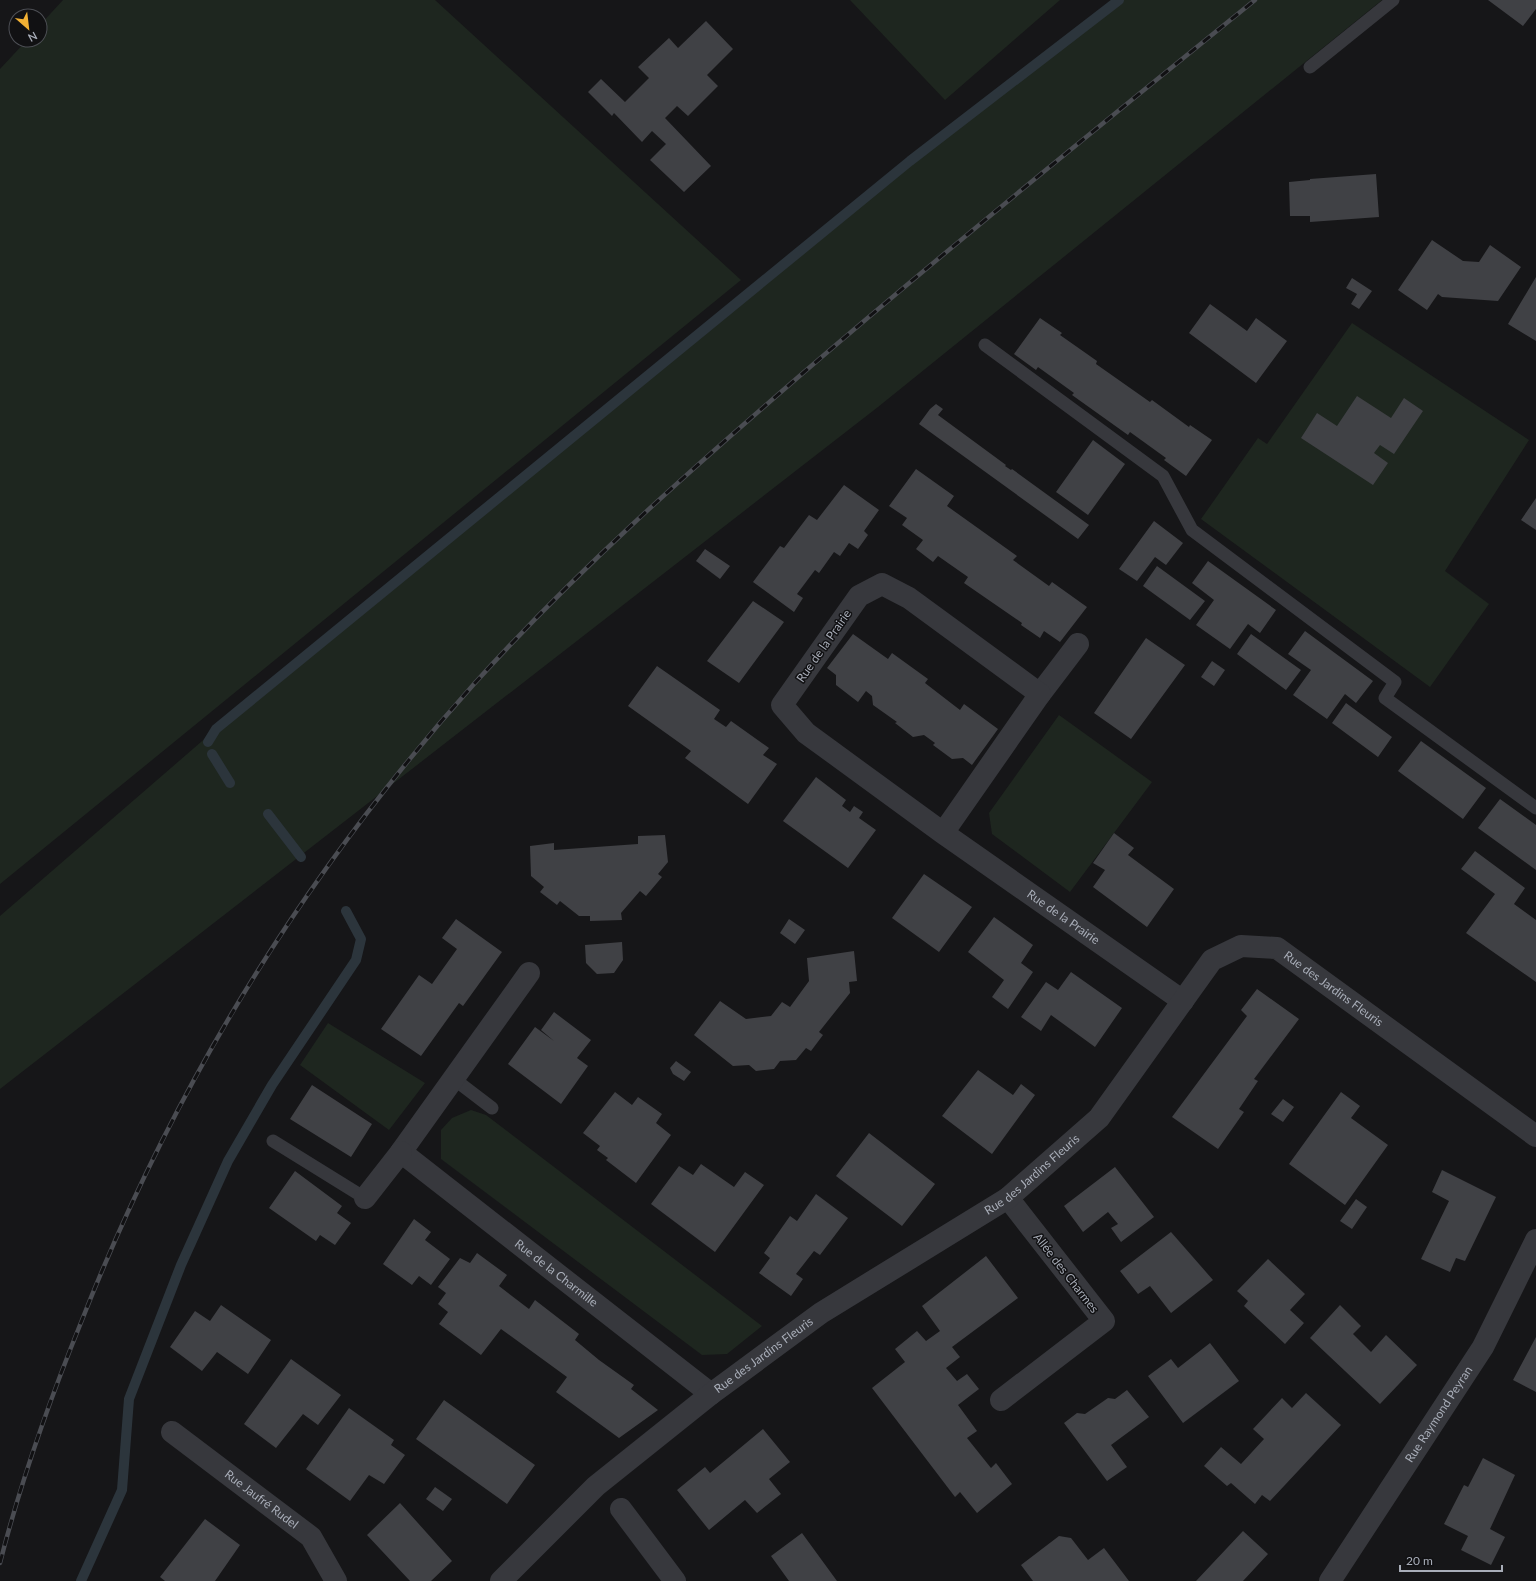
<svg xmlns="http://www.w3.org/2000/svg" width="1536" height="1581" viewBox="0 0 1536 1581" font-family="Lato,sans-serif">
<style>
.green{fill:#1e261f}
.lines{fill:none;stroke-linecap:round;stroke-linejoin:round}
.stream{stroke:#2c353c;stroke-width:10}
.building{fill:#404145}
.service{stroke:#37383d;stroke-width:13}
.minor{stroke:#37383d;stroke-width:22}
.rail-casing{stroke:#4a4c52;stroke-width:4.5}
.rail{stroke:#111113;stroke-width:3;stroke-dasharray:9;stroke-linecap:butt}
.labels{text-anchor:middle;stroke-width:3;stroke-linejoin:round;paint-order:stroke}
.street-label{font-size:12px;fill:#a8adb8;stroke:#111113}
</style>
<rect width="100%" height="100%" fill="#161618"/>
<path class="green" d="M63,0H435L741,280L0,884V69L27,40H40V25Z
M850,0H1060L945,100Z
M1119,0H1382L878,407L0,1089V916L216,729L910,161Z
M1352,323L1529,440L1445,571L1489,604L1430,687L1201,519L1258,438L1267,444Z
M1059,715L1152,782L1070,892L992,834L989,813Z
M328,1023L425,1083L389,1130L300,1065Z
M471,1110L486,1115L762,1326L727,1354L702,1355L441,1159V1130L452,1118Z"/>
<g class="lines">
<path class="stream" d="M208,742L216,729L910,161L1119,0
M212,754L230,783
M268,814L301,857
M81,1581L122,1490L129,1399L181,1265L228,1161L272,1085L356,960L361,939L346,911"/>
</g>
<path class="building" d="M1488,0H1536V9L1523,26Z
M706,21L733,49L707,75L718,86L688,116L677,106L665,118L711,166L684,192L650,160L666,144L652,131L642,142L614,113L612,116L588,92L601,79L625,102L649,78L638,67L669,38L678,48Z
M1376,174L1379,217L1310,222V216H1290L1289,182L1310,180V179Z
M1432,240L1463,261L1479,262L1490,245L1521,267L1498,301L1442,297L1438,294L1427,310L1398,290Z
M1536,277V341L1508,324Z
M1352,278L1372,291L1359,309L1351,304L1357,294L1346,288Z
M1210,304L1247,331L1256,318L1287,341L1256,383L1189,333Z
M1040,318L1062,333L1060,335L1097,361L1096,364L1150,402L1152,400L1189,427L1190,425L1212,440L1186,476L1164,460L1166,458L1130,432L1128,435L1072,395L1074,393L1038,367L1036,370L1014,354Z
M1357,396L1391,418L1404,398L1423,411L1394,454L1380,445L1374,453L1388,463L1373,485L1301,438L1317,413L1337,426Z
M936,404L943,409L938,415L1006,465L1005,466L1011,470L1012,469L1089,525L1078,539L919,424L930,409Z
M1093,440L1125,464L1088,515L1056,492Z
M916,469L954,496L947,506L1017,556L1013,560L1049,586L1052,582L1087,607L1060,642L1044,631L1040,638L1021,625L1022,623L964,583L968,577L938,556L933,562L916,549L923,540L902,525L907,518L889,506Z
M844,485L879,510L864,531L868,535L858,549L849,543L840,556L834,552L819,573L815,570L797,594L803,598L794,612L753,582L780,546L784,548L809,515L817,520Z
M1536,498V530L1521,520Z
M1154,521L1183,543L1166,565L1155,557L1137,581L1119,569Z
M705,549L730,566L720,579L696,561Z
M1208,561L1276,610L1260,633L1248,624L1230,649L1196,625L1214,600L1192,583Z
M1157,566L1205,601L1190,620L1143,586Z
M753,601L784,622L739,683L707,661Z
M1305,631L1373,681L1356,703L1345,694L1327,719L1293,695L1311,670L1288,654Z
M853,634L888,659L892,653L928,679L925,683L960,710L964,704L998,729L972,765L963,758L952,759L933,745L935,743L924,735L913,737L895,723L897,722L873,705L872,696L866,691L858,702L836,685V675L827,668Z
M1251,634L1301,670L1286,690L1237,654Z
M1146,638L1185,665L1131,739L1094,713Z
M1212,661L1225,670L1214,686L1201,677Z
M657,666L720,710L714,719L726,727L731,721L769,748L763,755L777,764L748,804L685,758L691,751L628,706Z
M1346,703L1392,737L1378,757L1332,723Z
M1421,741L1486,788L1463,819L1398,771Z
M816,777L846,800L842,806L850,812L854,806L863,812L859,818L876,830L848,868L783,821Z
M1500,799L1536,825V870L1478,828Z
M1114,833L1134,848L1128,855L1174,889L1147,927L1093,887L1105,870L1093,863Z
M665,835L668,862L658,874L662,877L646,896L640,891L621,913L622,920L590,921V916H579L560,901L557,905L540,892L544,887L531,876L530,846L554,843V850L638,844V836Z
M1475,851L1525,888L1514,904L1536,920V982L1466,933L1495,894L1461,869Z
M924,874L972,907L939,952L892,918Z
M994,917L1033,945L1021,963L1033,972L1008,1009L992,997L1004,980L968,952Z
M456,919L502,952L463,1006L459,1003L421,1056L381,1029L419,975L432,984L457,949L442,938Z
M789,919L805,930L795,944L780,933Z
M622,942L623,960L614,973L597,974L586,963L585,945Z
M854,951L857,981L849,982L850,993L819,1032L823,1035L811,1051L806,1048L796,1060L780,1061L774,1069L756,1071L749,1065L733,1066L694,1035L720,1001L746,1019L771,1016L782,1002L790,1007L809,981L807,958Z
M1071,972L1122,1008L1095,1047L1051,1015L1041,1031L1021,1017L1046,982L1058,990Z
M1257,989L1299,1019L1254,1079L1258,1081L1239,1109L1244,1112L1218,1149L1172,1117L1247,1016L1241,1010Z
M554,1012L591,1040L577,1058L588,1066L561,1104L508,1064L535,1027L554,1041L541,1030Z
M676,1061L691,1072L684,1081L673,1074L670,1068Z
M978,1070L1013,1095L1021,1084L1035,1095L992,1154L942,1116Z
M312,1085L372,1124L351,1157L290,1119Z
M615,1092L632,1105L638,1097L662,1114L656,1123L671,1135L636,1183L606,1160L608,1158L597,1150L600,1146L583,1133Z
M1341,1092L1360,1106L1351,1118L1388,1145L1345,1205L1289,1164Z
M1283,1099L1294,1107L1283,1122L1271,1114Z
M869,1133L935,1184L902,1226L836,1176Z
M701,1164L734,1187L745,1172L764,1185L715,1252L651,1204L679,1166L693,1175Z
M1115,1167L1154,1217L1121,1242L1111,1228L1118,1224L1108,1212L1083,1232L1064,1206Z
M1442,1170L1496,1197L1465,1261L1456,1258L1450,1272L1421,1259L1449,1201L1432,1192Z
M295,1171L342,1206L337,1213L351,1223L335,1245L320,1235L316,1241L269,1208Z
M816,1194L848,1218L820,1255L814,1251L796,1274L803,1279L791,1296L759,1273L770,1258L764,1253L790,1216L797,1221Z
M1356,1199L1367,1207L1352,1229L1340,1221Z
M414,1219L431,1232L425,1240L450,1259L431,1285L419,1276L412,1285L383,1264Z
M1171,1232L1213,1280L1171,1313L1150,1286L1138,1294L1120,1271Z
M477,1253L507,1275L499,1286L529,1309L535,1300L579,1334L575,1340L599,1360L634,1385L631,1389L658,1410L619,1438L556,1392L567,1377L501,1329L481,1355L439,1324L448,1312L438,1304L446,1293L438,1287L460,1258L470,1263Z
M986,1256L1018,1298L952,1347L960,1357L946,1368L957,1381L967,1374L979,1389L958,1405L977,1431L967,1438L991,1468L996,1463L1012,1484L977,1513L960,1492L955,1497L872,1388L905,1362L895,1349L917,1331L926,1341L940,1331L922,1306Z
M1268,1259L1305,1294L1290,1310L1304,1323L1285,1344L1244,1306L1248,1301L1237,1291Z
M221,1305L271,1340L248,1374L217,1352L202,1371L170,1347L195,1311L210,1321Z
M1340,1305L1361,1326L1353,1334L1371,1352L1386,1335L1417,1365L1380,1404L1310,1338Z
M1536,1337V1392L1513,1380Z
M1210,1343L1239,1381L1183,1423L1148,1376L1171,1359L1178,1368Z
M291,1359L341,1395L318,1425L303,1414L276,1448L244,1424Z
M1127,1390L1149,1417L1111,1445L1127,1467L1107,1481L1064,1423L1077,1413L1085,1414L1108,1398L1115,1399Z
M1306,1393L1341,1425L1270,1501L1262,1495L1255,1504L1231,1483L1227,1486L1204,1466L1221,1447L1241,1464L1264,1439L1253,1429L1282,1398L1292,1408Z
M444,1400L535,1465L507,1504L416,1439Z
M349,1408L394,1440L391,1445L405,1455L384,1484L369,1475L350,1501L306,1469Z
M763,1429L790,1462L769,1479L781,1494L757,1513L745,1500L709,1530L677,1490L705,1467L710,1473Z
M1483,1458L1515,1475L1490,1529L1505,1537L1491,1565L1461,1550L1468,1536L1444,1524L1464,1485L1468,1487Z
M435,1487L452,1499L443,1511L426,1499Z
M400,1503L452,1561L431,1581H410L367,1535Z
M205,1519L240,1545L215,1581H165L160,1577Z
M1243,1531L1268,1554L1243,1581H1196Z
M802,1533L837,1581H789L771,1556Z
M1059,1536L1071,1538L1088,1560L1104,1548L1129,1581H1033L1021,1565Z"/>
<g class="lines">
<path class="service" d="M1310,67L1393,0
M985,345L1163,476L1192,530L1395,682L1385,698L1536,808
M454,1079L492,1108
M273,1141L365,1198"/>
<g class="minor">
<path d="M1040,694L1078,644"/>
<path id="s1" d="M943,833L1040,694L909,598L882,584L859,596L782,705L806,733L943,833L1183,1001"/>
<path id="s2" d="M529,973L401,1152L711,1394"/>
<path d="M365,1198L401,1152"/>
<path d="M1001,1400L1104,1321L1008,1198"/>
<path id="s3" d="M172,1432L311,1537L336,1581"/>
<path d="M621,1509L675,1581"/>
<path id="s4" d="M501,1581L596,1486L711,1394L821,1313L1008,1198L1099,1118L1212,960L1241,946L1277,948L1536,1136"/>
<path id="s5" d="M1330,1581L1483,1347L1536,1240"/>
</g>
<g class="rail-casing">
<path id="rail" d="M0,1563C21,1480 50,1399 82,1320C174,1086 306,871 474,684C575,572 689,471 803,373C951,246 1103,123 1255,0"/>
</g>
<use href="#rail" class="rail"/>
</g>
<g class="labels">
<g class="street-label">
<text transform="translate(824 646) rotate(-55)" y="4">Rue de la Prairie</text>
<text dy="4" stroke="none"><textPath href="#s1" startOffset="875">Rue de la Prairie</textPath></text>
<text dy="4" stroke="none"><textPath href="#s4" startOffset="1091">Rue des Jardins Fleuris</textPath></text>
<text dy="4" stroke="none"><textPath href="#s4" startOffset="671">Rue des Jardins Fleuris</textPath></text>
<text dy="4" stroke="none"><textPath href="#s2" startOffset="417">Rue de la Charmille</textPath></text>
<text transform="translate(1066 1273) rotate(52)" y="4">Allée des Charmes</text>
<text dy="4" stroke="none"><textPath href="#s4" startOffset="347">Rue des Jardins Fleuris</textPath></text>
<text dy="4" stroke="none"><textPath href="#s5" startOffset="199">Rue Raymond Peyran</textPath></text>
<text dy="4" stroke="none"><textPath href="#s3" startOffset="112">Rue Jaufré Rudel</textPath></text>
</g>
</g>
<g transform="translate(28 28) rotate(152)"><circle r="19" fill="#111113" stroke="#4d4f55"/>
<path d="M0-3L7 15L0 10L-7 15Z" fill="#f2b134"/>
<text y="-6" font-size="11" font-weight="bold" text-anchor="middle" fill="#a8adb8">N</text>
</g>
<path d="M1400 1565v6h102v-6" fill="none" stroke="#a8adb8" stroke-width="2"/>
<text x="1406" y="1565" font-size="12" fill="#a8adb8" stroke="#111113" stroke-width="3" paint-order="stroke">20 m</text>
</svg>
